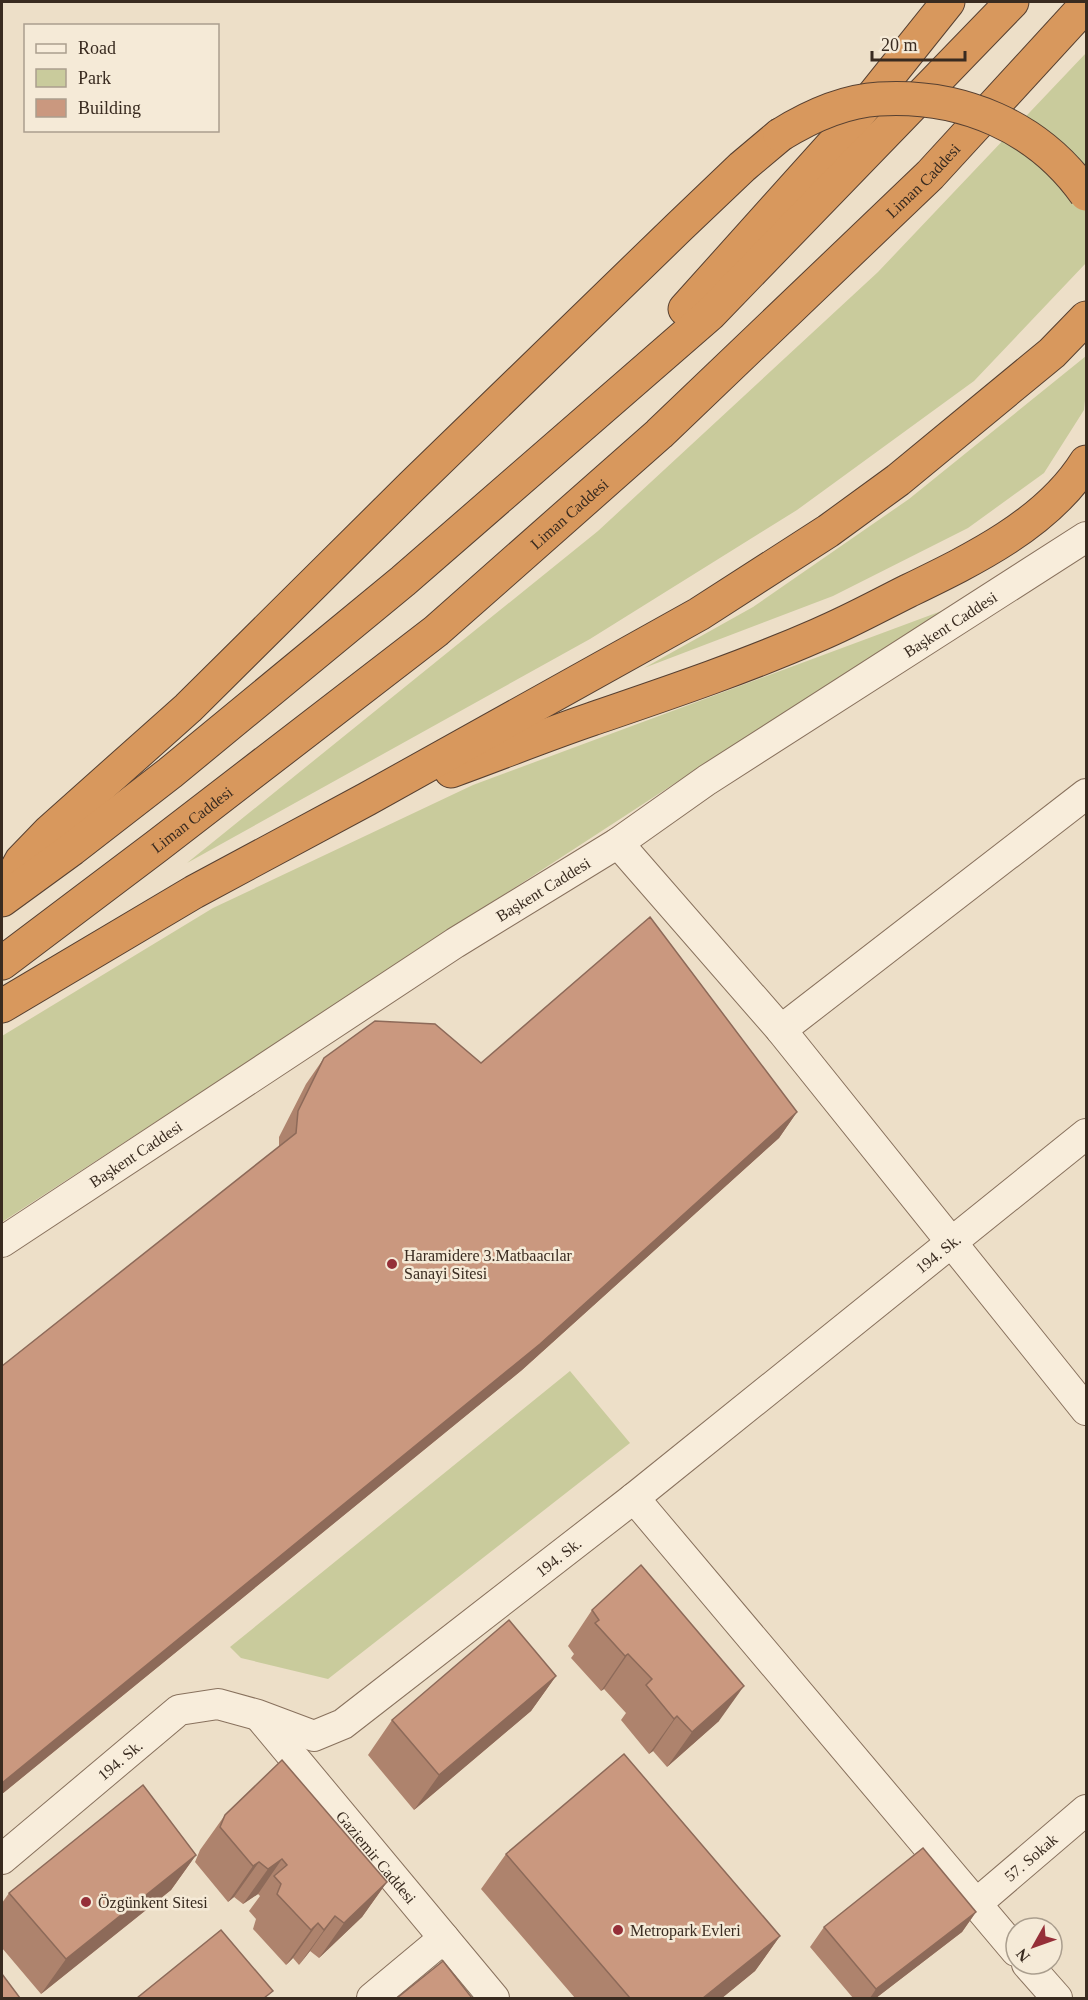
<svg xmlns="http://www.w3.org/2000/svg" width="1088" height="2000" viewBox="0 0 1088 2000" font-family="Georgia,serif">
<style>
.green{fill:#c9cb9c}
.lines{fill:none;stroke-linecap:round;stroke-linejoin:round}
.minor-casing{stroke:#88715d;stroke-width:32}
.highway-casing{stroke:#574031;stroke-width:35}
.minor{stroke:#f8eddb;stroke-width:30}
.highway{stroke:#d8985d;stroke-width:33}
.highway-bridge-casing{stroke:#574031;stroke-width:35;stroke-linecap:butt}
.highway-bridge{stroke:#d8985d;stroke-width:33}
.wall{fill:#ae836d}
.shaded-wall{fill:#8d6a59}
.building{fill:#ca987f;stroke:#8d6a59;stroke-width:1.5}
.poi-dot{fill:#952f38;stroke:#f5ead7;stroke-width:2}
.labels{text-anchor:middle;stroke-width:5;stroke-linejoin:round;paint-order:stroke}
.street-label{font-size:16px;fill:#392b20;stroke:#f5ead7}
.poi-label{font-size:16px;fill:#392b20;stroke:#f5ead7;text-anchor:start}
</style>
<rect width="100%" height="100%" fill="#eddfc8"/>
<path class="green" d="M1086,53V263L974,381L797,510L590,639L187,863L598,531L878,272Z
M1086,356V390L1084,410L1044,473L968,528L833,596L644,668L753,607L909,499Z
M955,606L683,778L2,1222V1036L213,908L473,785Z
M570,1371L630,1443L328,1679L241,1658L230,1647Z"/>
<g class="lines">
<g class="minor-casing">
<g id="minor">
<path d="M1086,794L781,1030L1086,1410"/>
<path d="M618,843L781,1030"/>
<path id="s1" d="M2,1242L455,943L618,843L707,780L1086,537"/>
<path d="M634,1498L1016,1951"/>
<path id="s2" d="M260,1717L494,1998"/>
<path id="s3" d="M2,1859L179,1710L218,1704L258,1715L314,1736L343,1724L634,1498L1086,1134"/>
<path id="s4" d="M976,1904L1086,1810"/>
<path d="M1027,1964L1057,1998"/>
<path d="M372,1998L444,1938"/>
</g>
</g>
<g class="highway-casing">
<g id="highway">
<path d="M685,309L844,132L948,2"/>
<path d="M451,771C498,754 545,735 592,719C668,693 745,667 818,635C849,622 878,606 908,591C972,560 1047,524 1086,462"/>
<path d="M8,885L21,861L50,831L188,708L412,486L678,228L742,167L780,135"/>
<path d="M2,900L72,849L170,773L403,581L710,314L1012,2"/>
<path id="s5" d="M2,963L157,846L436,631L659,434L930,175L1086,5"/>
<path d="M2,1006L194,892L367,799L699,614L828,531L898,480L1052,353L1086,318"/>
</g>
</g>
<use href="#minor" class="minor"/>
<use href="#highway" class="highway"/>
<g class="highway-bridge-casing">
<path id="highway-bridge" d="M780,135C809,117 844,101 879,99C961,94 1038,126 1086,194"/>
</g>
<use href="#highway-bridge" class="highway-bridge"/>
</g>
<path class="wall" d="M324,1058L481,1063L797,1112L779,1138L522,1370L2,1794V1366L279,1147V1137L306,1084Z
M592,1610L719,1721L667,1767L653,1751L649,1754L621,1720L626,1713L604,1689L601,1691L571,1658L574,1654L568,1646Z
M556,1676L531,1711L414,1810L368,1755L392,1720Z
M225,1815L387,1882L362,1917L319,1958L310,1951L299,1965L293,1958L286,1965L253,1929L256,1919L249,1911L260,1896L258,1894L243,1904L234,1897L228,1902L195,1862L200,1850Z
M506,1854L780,1936L755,1971L722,1998H575L481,1889Z
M196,1855L171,1890L41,1994L2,1948V1903L9,1893Z
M976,1912L962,1932L876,1998H853L810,1947L824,1927Z"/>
<path class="shaded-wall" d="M797,1112L779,1138L522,1370L2,1794V1783Z
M628,1654L604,1689L601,1691L625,1656Z
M556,1676L531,1711L414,1810L439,1775Z
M744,1686L719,1721L667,1767L692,1732Z
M677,1716L653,1751L649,1754L674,1719Z
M196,1855L171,1890L41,1994L66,1959Z
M282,1859L258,1894L243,1904L268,1869Z
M259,1862L234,1897L228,1902L253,1866Z
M387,1882L362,1917L319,1958L344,1923Z
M976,1912L962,1932L876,1998H870L876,1989Z
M335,1916L310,1951L299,1965L324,1930Z
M318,1923L293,1958L286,1965L311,1930Z
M780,1936L755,1971L722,1998H703Z"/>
<path class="building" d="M650,917L797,1112L540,1344L2,1783V1366L296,1133L298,1111L324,1058L375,1021L435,1024L481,1063Z
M641,1565L744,1686L692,1732L677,1716L674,1719L646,1685L652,1679L628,1654L625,1656L595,1623L599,1620L592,1610Z
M509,1620L556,1676L439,1775L392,1720Z
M624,1754L780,1936L703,1998H630L506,1854Z
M282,1760L387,1882L344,1923L335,1916L324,1930L318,1923L311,1930L277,1894L281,1884L274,1876L287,1865L282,1859L268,1869L259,1862L253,1866L220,1827L225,1815Z
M143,1785L196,1855L66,1959L9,1893Z
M923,1848L976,1912L876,1989L824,1927Z
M221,1930L273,1991L264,1998H137Z
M443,1961L472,1998H397Z
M2,1974L20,1998H2Z"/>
<g class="poi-dot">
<circle cx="392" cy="1264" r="6"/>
<circle cx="86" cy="1902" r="6"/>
<circle cx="618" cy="1930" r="6"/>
</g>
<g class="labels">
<g class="street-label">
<text dy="6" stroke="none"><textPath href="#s5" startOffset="1210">Liman Caddesi</textPath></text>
<text dy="6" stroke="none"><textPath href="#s5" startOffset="724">Liman Caddesi</textPath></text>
<text dy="6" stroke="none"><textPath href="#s1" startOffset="1132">Başkent Caddesi</textPath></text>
<text dy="6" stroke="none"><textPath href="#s5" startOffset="238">Liman Caddesi</textPath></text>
<text dy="6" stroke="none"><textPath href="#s1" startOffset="646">Başkent Caddesi</textPath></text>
<text dy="6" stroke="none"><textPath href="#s1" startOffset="160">Başkent Caddesi</textPath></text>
<text dy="6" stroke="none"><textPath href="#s3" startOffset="1162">194. Sk.</textPath></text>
<text dy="6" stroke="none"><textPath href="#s3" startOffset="676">194. Sk.</textPath></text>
<text dy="6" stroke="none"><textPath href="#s3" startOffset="154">194. Sk.</textPath></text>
<text dy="6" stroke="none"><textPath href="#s2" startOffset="182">Gaziemir Caddesi</textPath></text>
<text dy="6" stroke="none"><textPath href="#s4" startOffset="72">57. Sokak</textPath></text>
</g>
<g class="poi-label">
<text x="404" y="1261">Haramidere 3.Matbaacılar<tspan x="404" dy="18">Sanayi Sitesi</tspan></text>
<text x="98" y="1908">Özgünkent Sitesi</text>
<text x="630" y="1936">Metropark Evleri</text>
</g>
</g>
<rect width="1088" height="2000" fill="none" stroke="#392b20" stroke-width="6"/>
<rect x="24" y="24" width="195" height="108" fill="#f5ead7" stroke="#aa9e8e" stroke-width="1.5"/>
<rect x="36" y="44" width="30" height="9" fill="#f8eddb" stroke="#aa9e8e" stroke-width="1.5"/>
<text x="78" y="54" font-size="18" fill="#392b20">Road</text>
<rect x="36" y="69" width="30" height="18" fill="#c9cb9c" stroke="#aa9e8e" stroke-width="1.5"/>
<text x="78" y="84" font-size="18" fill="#392b20">Park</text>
<rect x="36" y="99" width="30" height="18" fill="#ca987f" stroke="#aa9e8e" stroke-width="1.5"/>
<text x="78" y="114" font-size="18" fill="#392b20">Building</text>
<g transform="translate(1034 1946) rotate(230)"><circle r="28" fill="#f5ead7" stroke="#aa9e8e" stroke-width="1.5"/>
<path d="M0-4.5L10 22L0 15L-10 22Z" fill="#952f38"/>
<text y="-9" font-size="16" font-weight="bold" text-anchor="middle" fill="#392b20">N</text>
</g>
<path d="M872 51v9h93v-9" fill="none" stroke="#392b20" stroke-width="3"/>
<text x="881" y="51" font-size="18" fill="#392b20" stroke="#f5ead7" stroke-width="4.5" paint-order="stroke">20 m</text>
</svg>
